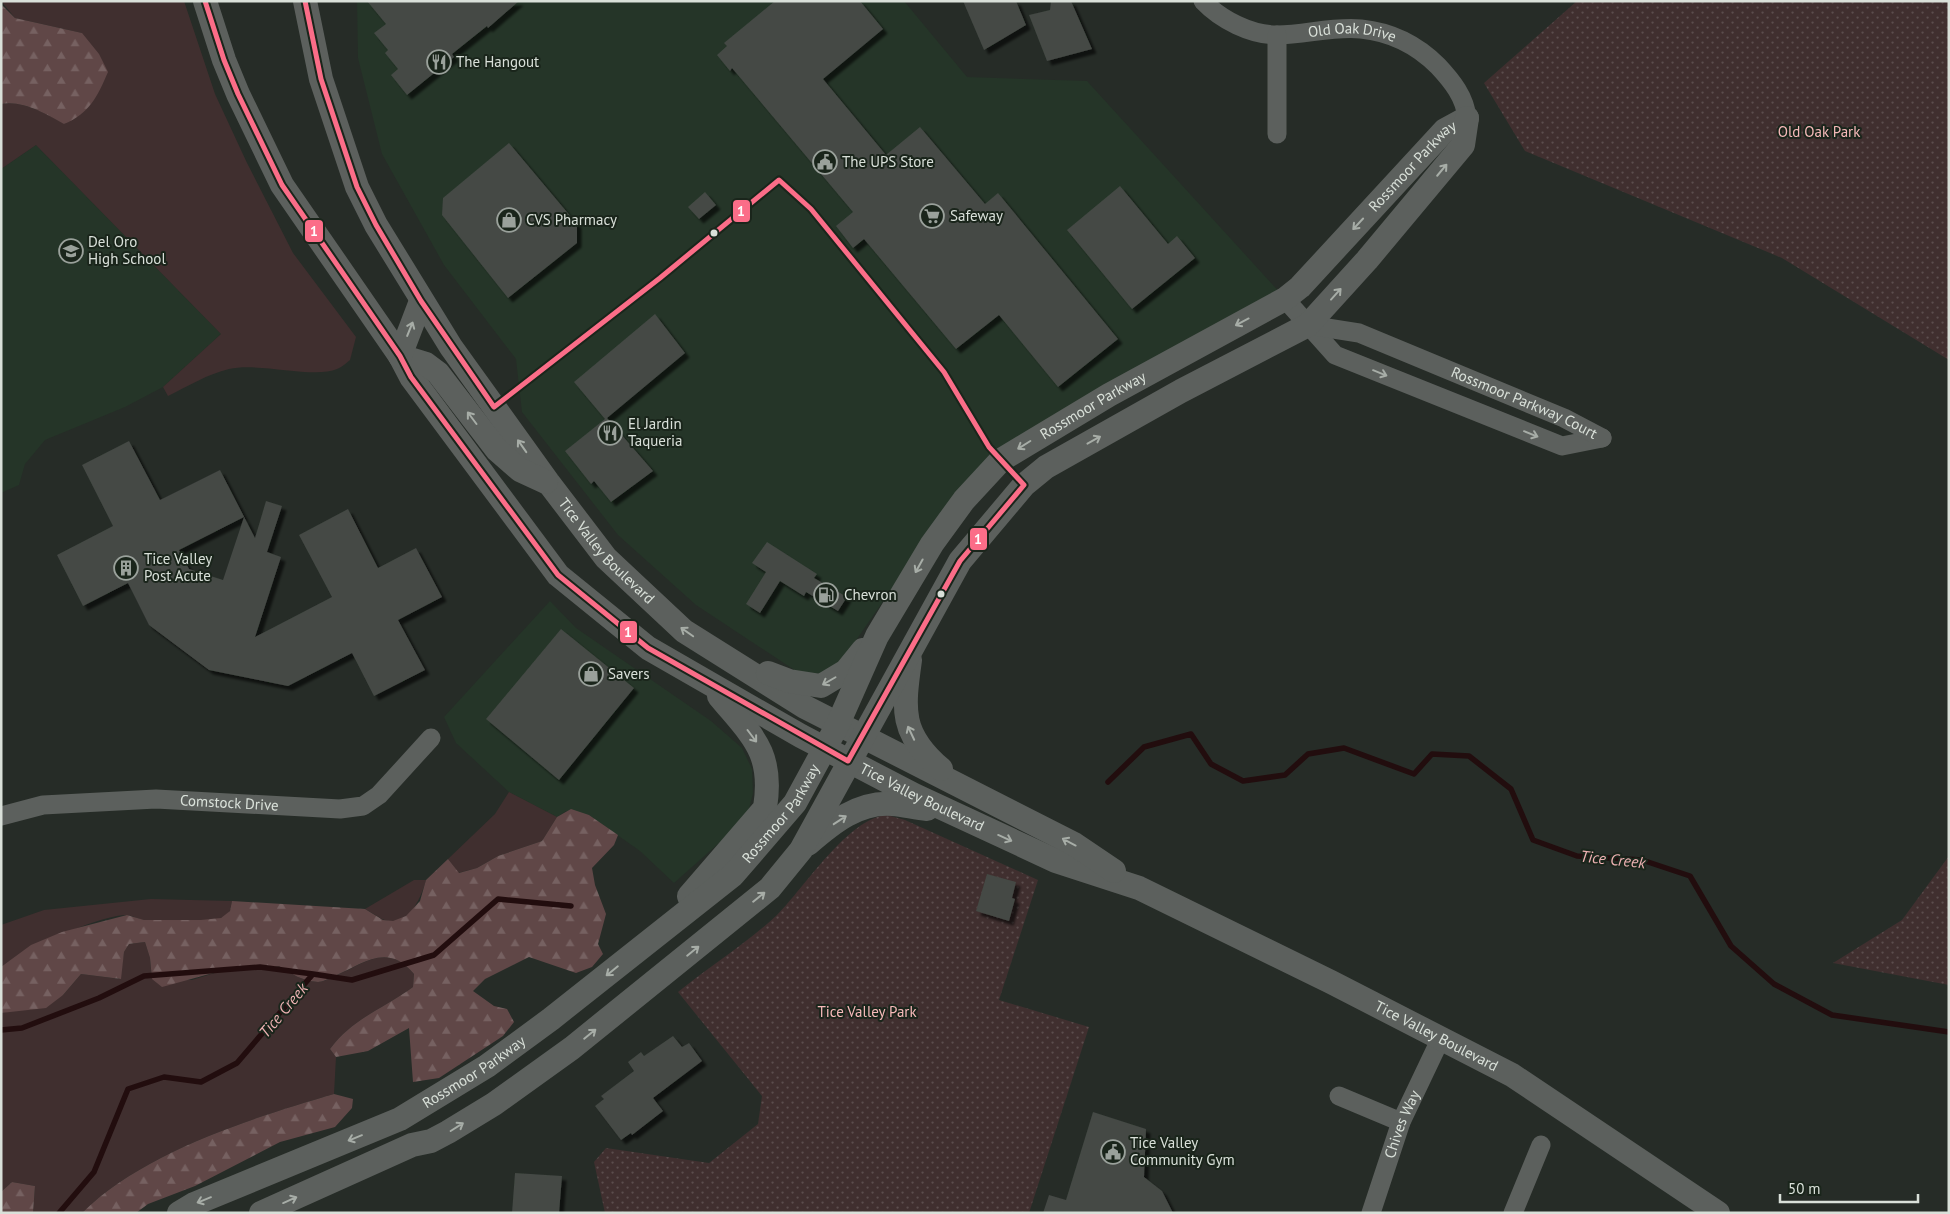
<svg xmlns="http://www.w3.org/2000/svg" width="1950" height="1214" viewBox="0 0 1950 1214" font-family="'PT Sans',sans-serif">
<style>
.built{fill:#253528}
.grass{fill:#402f2f}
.forest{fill:url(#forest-firs)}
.park{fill:url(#park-dots)}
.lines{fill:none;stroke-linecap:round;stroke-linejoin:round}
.stream{stroke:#220d0e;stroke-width:5.5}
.building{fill:#444944;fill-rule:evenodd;filter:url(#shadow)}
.minor{stroke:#5c605d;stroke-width:19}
.tertiary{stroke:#5c605d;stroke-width:24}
.bus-1-casing{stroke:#1a251b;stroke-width:9}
.bus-1{stroke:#fb6d88;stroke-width:5}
.oneway{stroke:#a7ada7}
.bus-dot{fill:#d9e0d9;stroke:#1a251b;stroke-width:2}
.labels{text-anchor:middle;stroke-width:4;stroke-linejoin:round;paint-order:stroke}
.street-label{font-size:15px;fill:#d9e0d9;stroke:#1a251b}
.poi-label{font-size:15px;fill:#d9e0d9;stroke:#1a251b;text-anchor:start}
.park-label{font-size:15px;fill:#f7baba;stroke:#1a251b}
.water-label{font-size:16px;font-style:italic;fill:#eeb2b3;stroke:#1a251b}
.line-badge{stroke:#1a251b;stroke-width:2}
.badge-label{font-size:14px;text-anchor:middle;font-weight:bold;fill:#fff}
</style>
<defs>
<pattern id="forest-firs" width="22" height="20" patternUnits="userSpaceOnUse" patternTransform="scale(1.25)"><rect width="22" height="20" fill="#604747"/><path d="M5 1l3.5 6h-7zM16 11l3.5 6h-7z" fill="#766161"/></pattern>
<pattern id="park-dots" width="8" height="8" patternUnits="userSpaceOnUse" patternTransform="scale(1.25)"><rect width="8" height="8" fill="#402f2f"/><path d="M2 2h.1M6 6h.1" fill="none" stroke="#5b4d4d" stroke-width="1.8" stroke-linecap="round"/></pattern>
<filter id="shadow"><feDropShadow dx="4.5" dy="4.5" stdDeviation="1" flood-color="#0009"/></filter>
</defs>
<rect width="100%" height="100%" fill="#262c27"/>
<path class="built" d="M357,1H904L967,77L1087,81L1293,307L1001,453L902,574L834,672L802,675L696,605L618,535L522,412L516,359L444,265L382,154L358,58Z
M36,145L221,334L163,387L125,407L45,440L25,464L19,485L1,493V169Z
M550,601L576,628L711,721L742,748L752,769L753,793L748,813L728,835L674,883L640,851L589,815L566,811L557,817L509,792L456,743L444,717Z"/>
<path class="grass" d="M1,1H184L215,94L247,163L293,253L356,337L350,360C346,363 342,367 337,369C314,379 259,362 229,369C208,374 188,386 168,396L163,387L221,334L36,145L1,169V104C23,100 46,114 65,124L82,33L15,18Z
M509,792L557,817L542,841L498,856L477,868L458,873L448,859L495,814Z
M414,880H426C421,899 407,930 382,919C376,916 371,912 365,909Z
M151,899L232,901L230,911C228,913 224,917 221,918C210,923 158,922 144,920C138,919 132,915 125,915C91,918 30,948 1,967V925L44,910Z
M145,942L150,958L152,979L192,980L224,970H260L279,966C292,974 302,981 318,982C323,982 328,979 332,977C363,965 387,941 414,974L413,987C383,1009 353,1018 330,1049L336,1057L334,1094C252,1118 143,1152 82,1213H33L35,1186L12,1182L1,1192V1013L16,1010L63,995L81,974L120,979L124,952L129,944Z"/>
<path class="forest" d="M1,4L15,18L82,33L99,54L108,72C97,97 90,113 64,124C46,114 23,100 1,104Z
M571,809L589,815L618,835L614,845L592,868L595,885L606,914L598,944L603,954L592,967L576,973L529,957L485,979L473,991L494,1006L507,1009L514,1022L503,1036L439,1078L413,1082L409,1028L368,1051L336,1057L330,1049C353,1018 383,1009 413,987L414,974C387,941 362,965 332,977C328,979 322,982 318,982C302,981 292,974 279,966L260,970H224L162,987L152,979L150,958L145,942L129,944L124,952L121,979L81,974L63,995L46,1008L1,1013V967L31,945L62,932L127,915L144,920H201L221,918L230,911L232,901L365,909L383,920L393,921L406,916L420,901L426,880L448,859L459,873L477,868L498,856L542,841L557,817Z
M334,1094L353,1099L352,1108L335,1127L280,1142L195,1186L148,1204L136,1213H82C143,1152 252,1118 334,1094Z
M12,1182L35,1186L33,1213H1V1192Z"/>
<path class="park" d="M1577,1H1949V360L1782,258L1525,151L1484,83Z
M887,815L905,820L1038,880L999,1000L1089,1027L1029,1213H605L594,1162L606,1148L709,1163L758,1124L762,1096L678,992C710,966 747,943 777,915C805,887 848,818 887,815Z
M1949,856V985L1833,963L1902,920Z"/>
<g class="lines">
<path class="stream" d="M1108,782L1144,747L1191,734L1211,764L1243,781L1285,775L1308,754L1344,748L1414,774L1432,754L1469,756L1511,789L1533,840L1577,856L1642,860L1690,876L1731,946L1774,984L1832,1015L1949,1032
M1,1030L22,1028L99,998L144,976L260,967L313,974
M59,1213L94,1172L128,1089L164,1077L201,1082L237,1063L313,974L352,980L434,955L498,899L571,906"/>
</g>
<path class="building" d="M367,1H519L488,28L487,26L452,54L454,57L407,95L391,75L398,69L385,53L388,50L374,33L386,24Z
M775,1H860L883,29L823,79L886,155L920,127L985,204L998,193L1118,339L1058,387L999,315L956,349L864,239L853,248L836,226L853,212L732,68L730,71L717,55L727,46L724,43Z
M963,1H1016L1026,25L984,50Z
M1051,1H1071L1092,49L1047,61L1029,15L1050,10Z
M509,143L577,224V243L508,298L442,215L443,198Z
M1120,186L1168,244L1177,236L1195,258L1132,309L1067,230Z
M705,192L716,205L699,219L688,207Z
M655,314L685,353L607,418L653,471L611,502L594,481L591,484L565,451L605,419L574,382Z
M129,441L160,500L220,470L255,538L266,501L282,506L267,552L281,557L255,637L332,597L299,535L348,509L378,568L416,548L442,597L398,620L425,670L374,696L352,653L288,686L209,670L149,625L128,583L83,606L57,555L113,526L82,465ZM244,517L223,580L189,569L179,550Z
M767,542L817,574L814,578L847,597L838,611L806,592L804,596L780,581L760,613L746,604L766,572L752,563Z
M561,629L634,688L559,780L486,719Z
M987,874L1016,882L1012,898L1015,899L1009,921L976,911Z
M673,1036L682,1047L689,1043L702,1061L653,1098L663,1111L632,1135L631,1133L621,1140L595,1106L604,1099L601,1096L634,1071L628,1062L641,1052L644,1056Z
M1093,1112L1146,1129L1144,1177L1162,1191L1173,1213H1043L1049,1195L1066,1200Z
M515,1173L562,1176L559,1213H512Z"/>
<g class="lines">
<g class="minor">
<path id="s1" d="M1203,1C1221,20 1251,35 1277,35C1305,35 1333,26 1361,29C1391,32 1417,45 1438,66C1452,81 1465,97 1467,118"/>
<path d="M1277,35V134"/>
<path d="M1285,299L1335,355L1562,446L1602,438"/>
<path id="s2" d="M1308,325L1359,333L1564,418L1602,438"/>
<path id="s3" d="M1,816L43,805L156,799L340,809L363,806L379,795L431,738"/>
<path d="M1339,1096L1401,1122"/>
<path id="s4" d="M1371,1213L1401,1122L1440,1040"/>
<path d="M1513,1213L1541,1145"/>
</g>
<g class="tertiary">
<path id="s5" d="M205,1L224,60L238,94L282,185L400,356L411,377L558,575L648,648L801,736L914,795L1056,861L1139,888L1331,982L1512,1075L1718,1213"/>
<path id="s6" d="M305,1L321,79L357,187L376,225L451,347L548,482L606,558L684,631L805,707L1074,844L1114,871"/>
<path d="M400,356L426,364L438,373L497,450L520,470L546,482"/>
<path d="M400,356L421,301"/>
<path d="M910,660C903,710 900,734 941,769"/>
<path d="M768,673L789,681L821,686L846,671L863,650"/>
<path d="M808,844C832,823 859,801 893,804C904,805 916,808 927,809"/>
<path d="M689,896L765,808C774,752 752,736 719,696"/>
<path id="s7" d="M179,1213L194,1204L400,1119L487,1066L551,1019L733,875L795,803L838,724L877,636L932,544L964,500L1001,460L1109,395L1285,299L1300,287L1445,130L1467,118"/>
<path d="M261,1213L412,1145L431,1141L448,1132L494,1104L572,1048L770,888L801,850L960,561L1024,485L1046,467L1181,391L1308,325L1367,260L1463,145L1467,118"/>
</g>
<g class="bus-1-casing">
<path id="bus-1" d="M205,1L224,60L238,94L282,185L400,356L411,377L558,575L648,648L848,761L960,561L1024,485L989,447L944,372L811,209L779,180L660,278L494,407L421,301L376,225L357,187L321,79L305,1"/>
</g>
<use href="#bus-1" class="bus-1"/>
</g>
<defs><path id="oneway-shaft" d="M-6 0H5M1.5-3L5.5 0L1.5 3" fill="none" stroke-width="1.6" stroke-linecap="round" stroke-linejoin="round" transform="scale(1.25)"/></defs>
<g class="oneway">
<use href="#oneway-shaft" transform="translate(1442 170) rotate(-50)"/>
<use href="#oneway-shaft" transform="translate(1358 224) rotate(133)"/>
<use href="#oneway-shaft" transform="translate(1336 294) rotate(-48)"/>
<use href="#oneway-shaft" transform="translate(1242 322) rotate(152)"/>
<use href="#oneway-shaft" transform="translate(410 329) rotate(-68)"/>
<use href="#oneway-shaft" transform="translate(1380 373) rotate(22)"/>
<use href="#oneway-shaft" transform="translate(472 418) rotate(-127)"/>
<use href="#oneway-shaft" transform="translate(1531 434) rotate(22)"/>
<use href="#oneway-shaft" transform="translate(1094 440) rotate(-29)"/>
<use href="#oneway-shaft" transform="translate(1024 445) rotate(148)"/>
<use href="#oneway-shaft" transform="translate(522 446) rotate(-125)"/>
<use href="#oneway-shaft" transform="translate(919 566) rotate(119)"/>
<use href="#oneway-shaft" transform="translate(687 632) rotate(-145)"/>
<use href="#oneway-shaft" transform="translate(829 681) rotate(150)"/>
<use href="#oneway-shaft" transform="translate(911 733) rotate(-115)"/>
<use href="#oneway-shaft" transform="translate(752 736) rotate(53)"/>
<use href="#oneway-shaft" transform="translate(840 820) rotate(-33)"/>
<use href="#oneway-shaft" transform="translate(1005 838) rotate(24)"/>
<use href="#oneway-shaft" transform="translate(1069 842) rotate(-152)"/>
<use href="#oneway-shaft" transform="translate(759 897) rotate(-39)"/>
<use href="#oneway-shaft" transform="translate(693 951) rotate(-39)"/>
<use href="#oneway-shaft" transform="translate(612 971) rotate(141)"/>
<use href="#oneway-shaft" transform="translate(590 1034) rotate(-39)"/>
<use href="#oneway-shaft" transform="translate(457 1127) rotate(-32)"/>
<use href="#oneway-shaft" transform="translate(355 1138) rotate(158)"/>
<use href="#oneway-shaft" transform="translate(204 1200) rotate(158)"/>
<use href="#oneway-shaft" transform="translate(290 1200) rotate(-24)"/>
</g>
<defs>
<g id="restaurant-ring" transform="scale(1.25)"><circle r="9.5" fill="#1a251b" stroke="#9aa19b" stroke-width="1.5"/><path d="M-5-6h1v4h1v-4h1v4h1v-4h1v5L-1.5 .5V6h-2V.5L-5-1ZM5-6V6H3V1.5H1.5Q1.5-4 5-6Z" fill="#9aa19b"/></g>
<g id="civic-ring" transform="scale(1.25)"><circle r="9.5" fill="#1a251b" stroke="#9aa19b" stroke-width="1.5"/><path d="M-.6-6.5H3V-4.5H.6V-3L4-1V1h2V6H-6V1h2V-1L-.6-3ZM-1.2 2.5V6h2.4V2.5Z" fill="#9aa19b"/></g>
<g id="supermarket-ring" transform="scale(1.25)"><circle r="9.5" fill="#1a251b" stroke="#9aa19b" stroke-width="1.5"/><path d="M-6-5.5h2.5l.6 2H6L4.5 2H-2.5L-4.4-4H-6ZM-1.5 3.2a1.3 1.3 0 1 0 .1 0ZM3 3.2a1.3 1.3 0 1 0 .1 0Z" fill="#9aa19b"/></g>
<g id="shop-ring" transform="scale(1.25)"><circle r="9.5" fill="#1a251b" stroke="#9aa19b" stroke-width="1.5"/><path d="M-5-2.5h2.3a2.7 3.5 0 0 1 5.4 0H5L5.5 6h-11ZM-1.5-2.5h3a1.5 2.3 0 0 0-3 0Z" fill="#9aa19b"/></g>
<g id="school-ring" transform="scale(1.25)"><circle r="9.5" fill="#1a251b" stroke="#9aa19b" stroke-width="1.5"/><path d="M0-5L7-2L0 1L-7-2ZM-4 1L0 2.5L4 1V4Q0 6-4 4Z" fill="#9aa19b"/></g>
<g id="building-ring" transform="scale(1.25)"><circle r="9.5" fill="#1a251b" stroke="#9aa19b" stroke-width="1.5"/><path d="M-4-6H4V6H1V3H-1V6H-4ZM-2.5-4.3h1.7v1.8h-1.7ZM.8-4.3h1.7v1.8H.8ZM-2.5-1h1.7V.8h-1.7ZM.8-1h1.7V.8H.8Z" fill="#9aa19b"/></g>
<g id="fuel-ring" transform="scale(1.25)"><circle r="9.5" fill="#1a251b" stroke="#9aa19b" stroke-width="1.5"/><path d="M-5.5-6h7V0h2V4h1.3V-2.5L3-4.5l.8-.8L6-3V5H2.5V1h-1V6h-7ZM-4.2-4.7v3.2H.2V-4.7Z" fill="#9aa19b"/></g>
</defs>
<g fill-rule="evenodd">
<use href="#restaurant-ring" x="439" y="62"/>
<use href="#civic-ring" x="825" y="162"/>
<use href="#supermarket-ring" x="932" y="216"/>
<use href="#shop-ring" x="509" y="220"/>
<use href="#school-ring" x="71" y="251"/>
<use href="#restaurant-ring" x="610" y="433"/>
<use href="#building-ring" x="126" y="568"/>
<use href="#fuel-ring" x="826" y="595"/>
<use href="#shop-ring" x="591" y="674"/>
<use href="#civic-ring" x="1113" y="1152"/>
</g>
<g class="bus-dot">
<circle cx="714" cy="233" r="4.5"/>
<circle cx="941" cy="594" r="4.5"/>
</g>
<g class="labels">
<g class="street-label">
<text dy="5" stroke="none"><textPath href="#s1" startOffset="159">Old Oak Drive</textPath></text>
<text dy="5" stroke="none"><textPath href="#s7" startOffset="1662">Rossmoor Parkway</textPath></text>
<text dy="5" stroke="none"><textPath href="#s2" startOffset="231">Rossmoor Parkway Court</textPath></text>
<text dy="5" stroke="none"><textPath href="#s7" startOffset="1258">Rossmoor Parkway</textPath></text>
<text dy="5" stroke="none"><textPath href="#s6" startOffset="636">Tice Valley Boulevard</textPath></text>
<text dy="5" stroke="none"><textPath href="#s5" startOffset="1106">Tice Valley Boulevard</textPath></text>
<text dy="5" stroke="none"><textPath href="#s3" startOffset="230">Comstock Drive</textPath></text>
<text dy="5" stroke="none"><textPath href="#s7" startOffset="732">Rossmoor Parkway</textPath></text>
<text dy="5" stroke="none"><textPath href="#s5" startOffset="1674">Tice Valley Boulevard</textPath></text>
<text dy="5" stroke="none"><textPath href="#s7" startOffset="328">Rossmoor Parkway</textPath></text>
<text dy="5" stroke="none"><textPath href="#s4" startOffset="94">Chives Way</textPath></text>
</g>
<g class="poi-label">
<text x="456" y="67">The Hangout</text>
<text x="842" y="167">The UPS Store</text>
<text x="950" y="221">Safeway</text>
<text x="526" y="225">CVS Pharmacy</text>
<text x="88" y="247">Del Oro<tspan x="88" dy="17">High School</tspan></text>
<text x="628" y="429">El Jardin<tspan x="628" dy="17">Taqueria</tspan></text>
<text x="144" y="564">Tice Valley<tspan x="144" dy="17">Post Acute</tspan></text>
<text x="844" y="600">Chevron</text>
<text x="608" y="679">Savers</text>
<text x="1130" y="1148">Tice Valley<tspan x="1130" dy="17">Community Gym</tspan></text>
</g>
<g class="park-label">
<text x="1819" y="137">Old Oak Park</text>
<text x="867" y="1017">Tice Valley Park</text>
</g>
<g class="water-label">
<text transform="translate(1613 859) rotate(6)" y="6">Tice Creek</text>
<text transform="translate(283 1010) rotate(-50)" y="6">Tice Creek</text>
</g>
</g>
<g class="line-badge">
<rect x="732" y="199" width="19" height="24" rx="5" fill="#fb6d88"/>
<rect x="304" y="219" width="20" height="24" rx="5" fill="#fb6d88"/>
<rect x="969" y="527" width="19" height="24" rx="5" fill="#fb6d88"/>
<rect x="619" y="620" width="19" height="24" rx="5" fill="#fb6d88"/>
</g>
<g class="badge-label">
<text x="741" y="216">1</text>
<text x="314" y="236">1</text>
<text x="978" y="544">1</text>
<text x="628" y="637">1</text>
</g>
<rect width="1950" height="1214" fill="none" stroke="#d9e0d9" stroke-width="5"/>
<path d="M1780 1194v8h138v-8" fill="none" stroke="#d9e0d9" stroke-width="2.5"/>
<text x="1788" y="1194" font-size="15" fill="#d9e0d9" stroke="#1a251b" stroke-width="4" paint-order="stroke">50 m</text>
</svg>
